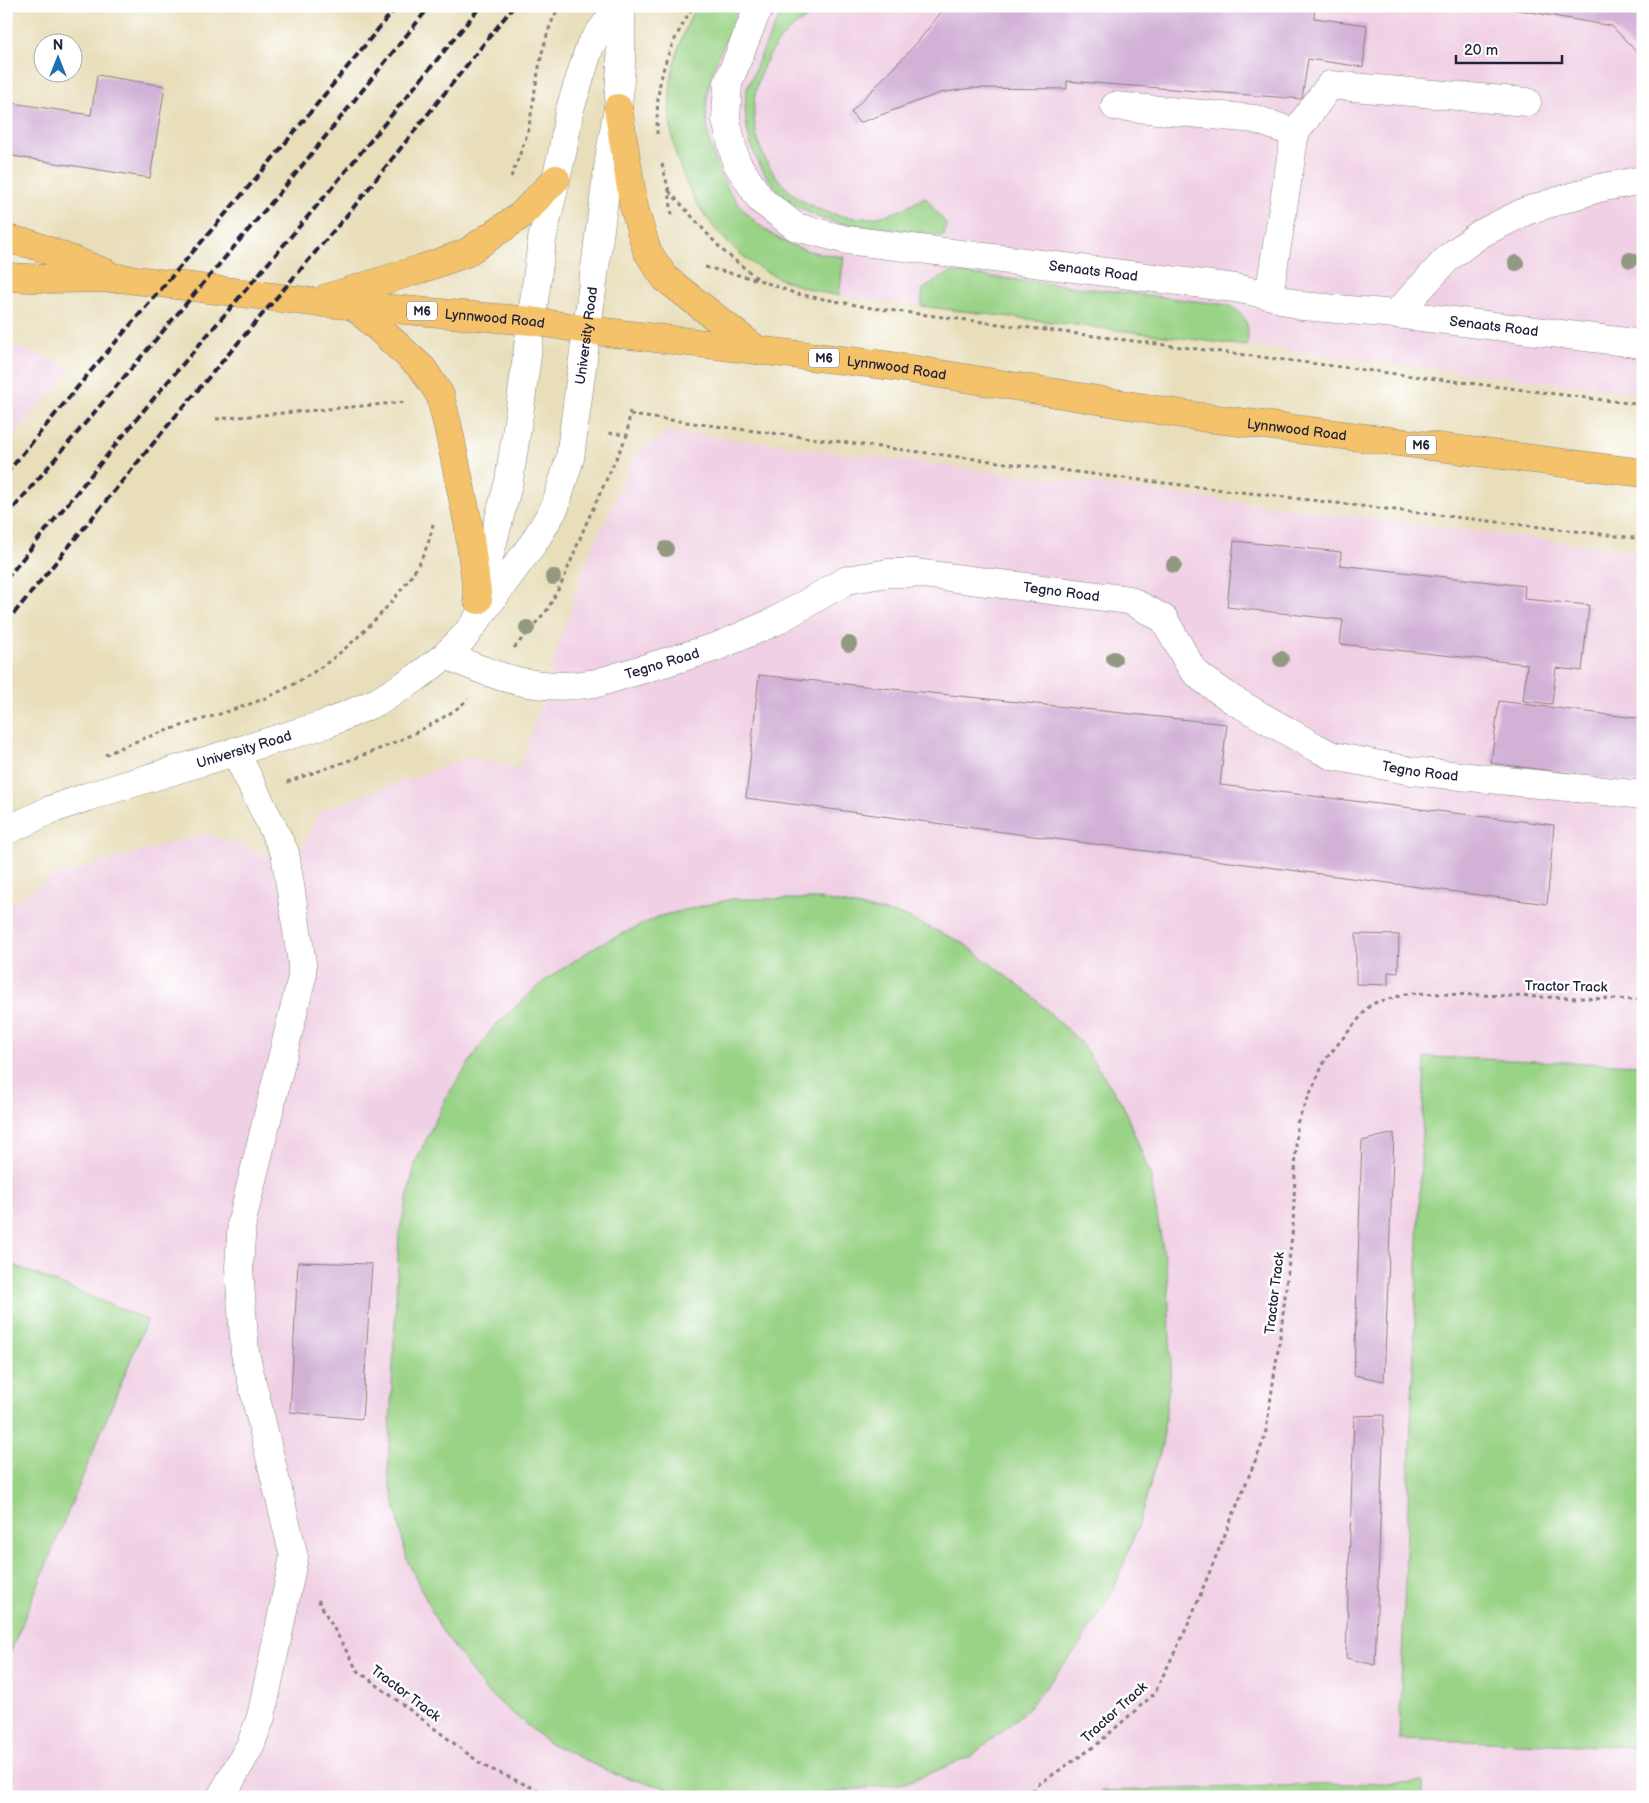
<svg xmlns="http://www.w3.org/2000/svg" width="1649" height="1803" viewBox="0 0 1649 1803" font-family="'Balsamiq Sans',sans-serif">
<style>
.built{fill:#f0d0e4}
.green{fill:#99d386;stroke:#5e7a60}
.building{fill:#d2b1d7}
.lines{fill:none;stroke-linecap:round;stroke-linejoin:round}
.minor-casing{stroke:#85807a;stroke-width:29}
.major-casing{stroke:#85807a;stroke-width:29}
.path{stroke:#85807a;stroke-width:3;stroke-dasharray:4 4;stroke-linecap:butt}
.minor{stroke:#fff;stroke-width:28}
.major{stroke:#f3c26a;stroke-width:28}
.rail{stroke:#22223b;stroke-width:4;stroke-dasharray:8 4;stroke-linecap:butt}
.tree{fill:#929982}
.labels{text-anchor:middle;stroke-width:5;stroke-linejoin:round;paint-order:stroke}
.shield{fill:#fff;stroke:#646476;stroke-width:1}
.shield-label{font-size:12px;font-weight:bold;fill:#22223b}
.street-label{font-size:14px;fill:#22223b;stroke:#fff}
</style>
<rect width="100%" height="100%" fill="#fff"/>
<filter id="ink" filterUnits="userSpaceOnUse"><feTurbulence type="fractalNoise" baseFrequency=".02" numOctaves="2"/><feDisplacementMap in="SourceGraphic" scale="10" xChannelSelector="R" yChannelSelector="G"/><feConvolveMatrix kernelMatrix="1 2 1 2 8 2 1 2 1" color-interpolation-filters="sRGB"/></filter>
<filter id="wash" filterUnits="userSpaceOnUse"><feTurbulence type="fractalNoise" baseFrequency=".0096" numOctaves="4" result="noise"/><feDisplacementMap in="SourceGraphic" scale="20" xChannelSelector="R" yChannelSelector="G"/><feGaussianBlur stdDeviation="1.12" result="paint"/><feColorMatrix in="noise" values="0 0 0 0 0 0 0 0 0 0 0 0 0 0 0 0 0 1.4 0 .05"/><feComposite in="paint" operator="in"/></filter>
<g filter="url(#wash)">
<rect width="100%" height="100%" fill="#e8deba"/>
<path class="built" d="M697,6H1643V394L839,296L786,282L749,261L717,232L694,201L677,161L669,120V98L671,77L682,37Z
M6,346L18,347L73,369L6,444Z
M667,431L1643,552V1797H6V907L51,877L206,833L268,856L301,849L320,811L469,757L520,769L584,566L634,457Z"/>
<path class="green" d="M697,6H745C730,32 713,60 708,90C698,156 735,224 799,248C814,253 829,255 844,257L839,296C808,290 774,280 748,260C682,210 652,124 680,44C684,32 690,17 697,6Z
M785,6H840C813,11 787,27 772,51C725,124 774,216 861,218C885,219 905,209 925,197L946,224L944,236C920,233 896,230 872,227C854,225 833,224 816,216C767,195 740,145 746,93C747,87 750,81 753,75C762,51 773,29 785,6Z
M951,272L1228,305C1247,315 1250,325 1247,346L921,306L923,289Z
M732,899H819L901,915L962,942L1032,996L1080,1042L1122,1103L1150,1174L1168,1279L1171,1370L1162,1445L1139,1523L1114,1589L1077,1649L1023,1714L970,1757L905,1783L795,1797H756L681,1792L614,1774L547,1742L486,1691L440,1628L407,1560L388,1474L399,1234L416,1161L447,1096L491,1030L543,982L596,946L660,916Z
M1425,1057L1643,1065V1747L1399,1739Z
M6,1262L147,1320L6,1663Z
M1422,1782V1797H1101V1791Z"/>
<g id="blocks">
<path class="building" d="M946,6H1315L1314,18L1367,25L1363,67L1308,59L1302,99L1067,81V89L971,88L940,93L859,123L851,112L917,43Z
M1495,6H1643V59L1612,26Z
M97,75L165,86L150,178L6,155V102L91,115Z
M1234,541L1341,552L1340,565L1525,586L1524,599L1589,605L1582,671L1556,668L1552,704L1523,701L1527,664L1340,644L1343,620L1227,607Z
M759,675L1227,724L1220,785L1554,825L1547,904L746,798Z
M1499,701L1643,719V783L1491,763Z
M1356,934L1399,935L1398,973L1388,972V985L1356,984Z
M1394,1133L1384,1381L1354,1375L1362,1141Z
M298,1262L372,1264L362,1419L290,1412Z
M1384,1415L1375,1665L1346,1658L1354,1416Z"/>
</g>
</g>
<g filter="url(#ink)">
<use href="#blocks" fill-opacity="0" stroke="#85807a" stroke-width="1"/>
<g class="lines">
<g class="minor-casing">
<g id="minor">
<path id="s1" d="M761,6L756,13L728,83L726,120L736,162L761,200L796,227L847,240L1235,288L1269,295L1302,306L1396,314L1643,344"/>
<path d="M1115,106L1255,119L1295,133"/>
<path d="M1269,295L1295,133L1330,85L1527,102"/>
<path d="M1396,314L1449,257L1480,234L1526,211L1599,188L1643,180"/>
<path d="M478,599L509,481L521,401L542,240L563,149L569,112L590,46L619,6"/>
<path id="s2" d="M446,655C500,679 537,692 597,683L716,647L774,622L847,580L888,573H915L1129,600L1164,619L1192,669L1203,679L1233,700L1315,747L1333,756L1412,771L1643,795"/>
<path id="s3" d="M6,831L50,810L87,797L326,724L379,701L416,678L446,655L465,636L534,542L555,507L570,458L610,153L618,108L621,64V6"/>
<path d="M221,1797L250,1746L261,1717L294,1557L245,1353L239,1268L242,1221L302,977V963L285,853L235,751"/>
</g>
</g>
<g class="major-casing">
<g id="major">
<path d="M618,108L634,207L647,251L665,278L757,350"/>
<path d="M6,239L31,244L106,273"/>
<path id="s4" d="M6,277L51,279L119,278L313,302L532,321L588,330L892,366L1200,417L1643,473"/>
<path d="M326,298L421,269L466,253L520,216L556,179"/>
<path d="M353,305L423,369L440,395L448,427L468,523L478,600"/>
</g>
</g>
<path class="path" d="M657,134C657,115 657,93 662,75C667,51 681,27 693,6
M662,164L669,191L672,215
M511,177C517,161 525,143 529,126C536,90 540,37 560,6
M669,191L722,250L757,278
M705,267L759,280L797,294L872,308L1643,405
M630,415L1139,480L1643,539
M216,419L407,402
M609,433L627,435
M514,648L548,609L564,578L585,526L627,435L630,411
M105,755C149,733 198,722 244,706C301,687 346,653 386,608C408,583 427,558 433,524
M287,782C335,765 385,750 430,725C444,717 457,710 468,699
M318,1600L357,1670L484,1766L553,1797
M1027,1797L1039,1784L1095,1746L1154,1694L1187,1627L1265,1437L1282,1323L1293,1226L1297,1123L1325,1060L1371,1004L1410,993L1643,1000"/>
<use href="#minor" class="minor"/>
<use href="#major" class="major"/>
<path class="rail" d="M6,474L90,372L269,163L397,6
M6,517L293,177L430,6
M6,579L149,404L326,195L481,6
M6,623L174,418L353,208L514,6"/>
</g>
<g class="tree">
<circle cx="1630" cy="260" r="8"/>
<circle cx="1516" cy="263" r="8"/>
<circle cx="666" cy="549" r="8"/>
<circle cx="1174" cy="565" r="8"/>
<circle cx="553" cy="577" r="8"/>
<circle cx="527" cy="628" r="8"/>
<circle cx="849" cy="644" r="8"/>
<circle cx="1114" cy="659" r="8"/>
<circle cx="1281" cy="659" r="8"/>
</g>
</g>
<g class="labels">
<g class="shield">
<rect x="407" y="301.5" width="30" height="19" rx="4"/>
<rect x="809" y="348.5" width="30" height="19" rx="4"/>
<rect x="1406" y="435.5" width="30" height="19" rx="4"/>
</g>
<g class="shield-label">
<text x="422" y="315">M6</text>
<text x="824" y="362">M6</text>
<text x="1421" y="449">M6</text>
</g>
<g class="street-label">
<text dy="5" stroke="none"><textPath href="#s1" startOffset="555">Senaats Road</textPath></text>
<text dy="5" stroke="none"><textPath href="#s4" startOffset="491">Lynnwood Road</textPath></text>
<text dy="5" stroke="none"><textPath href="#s1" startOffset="960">Senaats Road</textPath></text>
<text dy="5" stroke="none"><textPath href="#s3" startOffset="836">University Road</textPath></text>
<text dy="5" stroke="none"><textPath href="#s4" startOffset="896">Lynnwood Road</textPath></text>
<text dy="5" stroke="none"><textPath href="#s4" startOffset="1301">Lynnwood Road</textPath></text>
<text dy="5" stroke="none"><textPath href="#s2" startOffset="644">Tegno Road</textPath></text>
<text dy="5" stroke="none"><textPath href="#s2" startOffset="224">Tegno Road</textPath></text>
<text dy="5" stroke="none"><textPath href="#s3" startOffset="252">University Road</textPath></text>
<text dy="5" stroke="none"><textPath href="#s2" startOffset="1064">Tegno Road</textPath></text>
<text transform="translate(1566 986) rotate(1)" y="5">Tractor Track</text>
<text transform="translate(1274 1293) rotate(-83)" y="5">Tractor Track</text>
<text transform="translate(406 1693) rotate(37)" y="5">Tractor Track</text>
<text transform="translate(1114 1712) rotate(-42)" y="5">Tractor Track</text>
</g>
</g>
<rect width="1649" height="1803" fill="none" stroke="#fff" stroke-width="25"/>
<g transform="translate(58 58)"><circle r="24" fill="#ffffff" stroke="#a7a7b1"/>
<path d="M0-4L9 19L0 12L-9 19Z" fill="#1f6fb2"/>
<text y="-8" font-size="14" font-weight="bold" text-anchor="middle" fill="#22223b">N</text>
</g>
<path d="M1456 55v8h106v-8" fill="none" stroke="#22223b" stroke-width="2.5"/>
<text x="1464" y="55" font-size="15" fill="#22223b" stroke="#ffffff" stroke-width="4" paint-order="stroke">20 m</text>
</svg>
